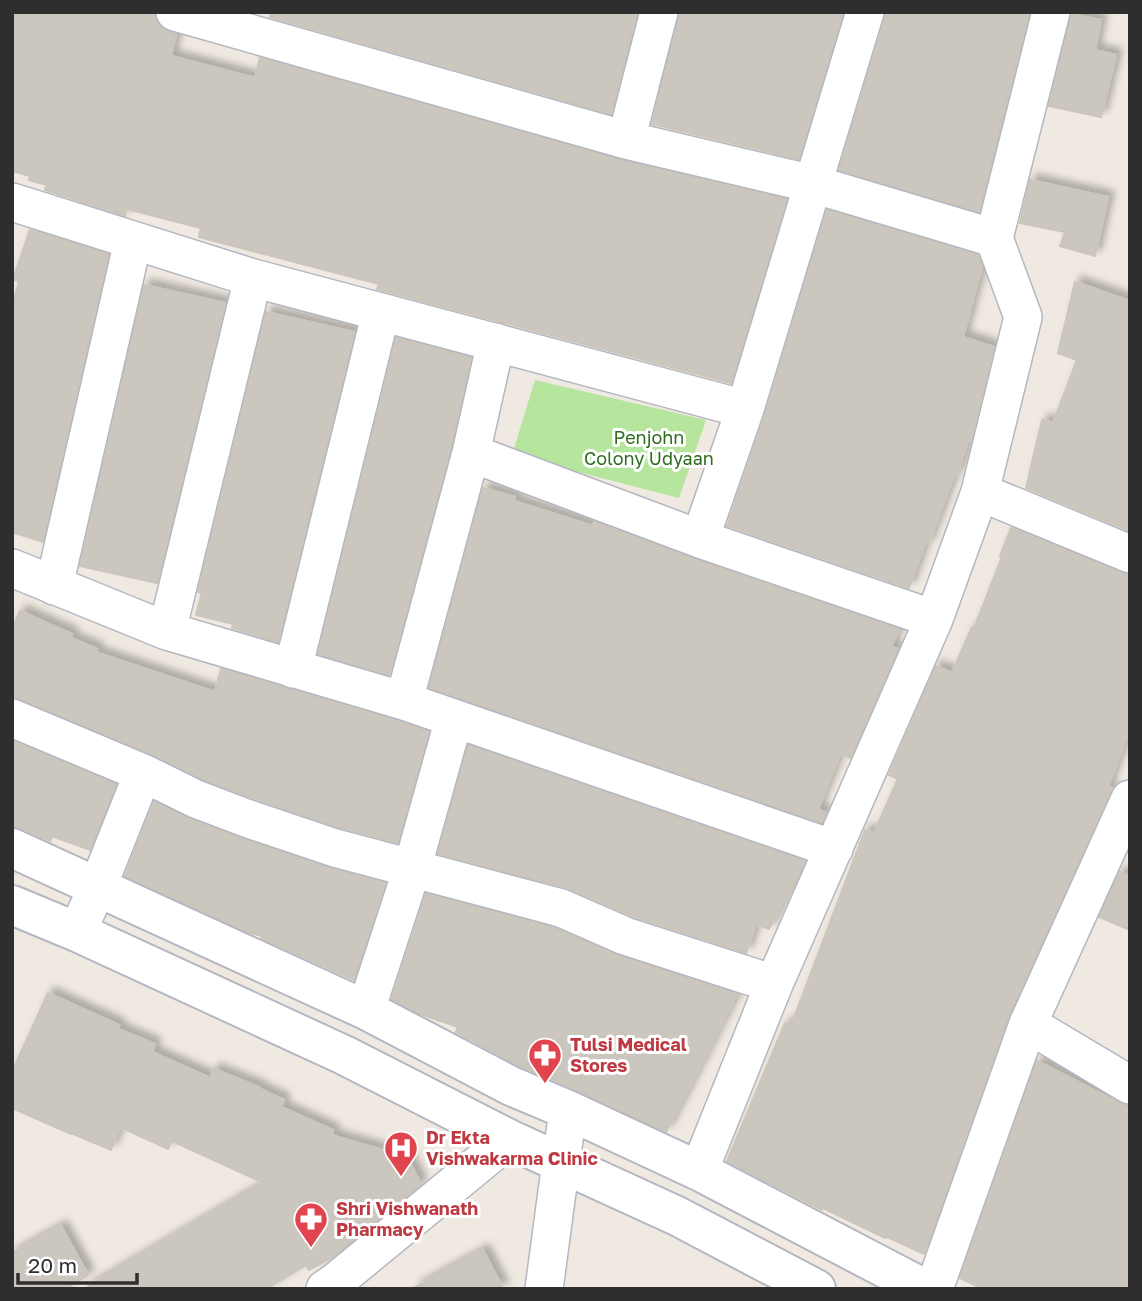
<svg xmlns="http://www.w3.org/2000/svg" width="1142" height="1301" viewBox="0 0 1142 1301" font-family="'Golos Text',sans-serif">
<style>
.green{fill:#b6e59e}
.building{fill:#cbc7bf;stroke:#cbc5ba;stroke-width:2;filter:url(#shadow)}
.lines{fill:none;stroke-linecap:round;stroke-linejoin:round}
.street-casing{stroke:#b4b7c1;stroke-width:40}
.secondary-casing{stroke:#b4b7c1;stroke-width:42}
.street{stroke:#fff;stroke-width:37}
.secondary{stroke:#fff;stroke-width:38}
.labels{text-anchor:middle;stroke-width:6;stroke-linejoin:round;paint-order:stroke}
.park-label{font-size:18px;fill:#2c6e1b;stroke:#fff}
.health-label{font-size:18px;font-weight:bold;fill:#be3a42;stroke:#fff;text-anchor:start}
</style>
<defs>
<filter id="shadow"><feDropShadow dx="6" dy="-6" stdDeviation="3.5" flood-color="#0004"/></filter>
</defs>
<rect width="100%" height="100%" fill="#efe9e1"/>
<path class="green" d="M535,380L706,420L679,498L512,455Z"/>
<path class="building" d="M12,12H155V18L160,27L176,34L171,56L255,78L260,58L621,160L786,199L731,383L377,289L379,284L199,237L201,228L127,209L125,216L45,190L47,185L29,180L30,176L12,171Z
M271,12H637L611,114L270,17Z
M679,12H843L799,159L652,124Z
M885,12H1029L979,212L839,170L885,18Z
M1071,14L1101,20L1095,50L1116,55L1101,117L1049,106Z
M1030,180L1108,197L1095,256L1060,246L1065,232L1020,223Z
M827,210L978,255L982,266L963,337L994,347L971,441L968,440L957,475H954L928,544L925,543L909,588L727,526L765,415Z
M30,230L108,254L43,542L12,532V307L19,281L13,279Z
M1075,282L1130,301V531L1026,488L1042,420L1053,423L1077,360L1058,353Z
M144,285L225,303L157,583L80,566Z
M266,312L354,332L278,642L232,628L233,624L196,615L202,593L198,592Z
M396,338L471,358L451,448L389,675L318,654Z
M483,488L515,497L514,501L593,526L594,522L693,559L899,629L891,647L898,649L850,758L840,754L818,809L826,813L822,823L429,688Z
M1011,528L1122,573L1130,575V728L1108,787L1112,788L1008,1017L924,1254L885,1236V1238L823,1208L822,1210L727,1161L785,1023L791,1026L865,830L874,833L898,779L889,775L936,666L952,673L972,627L974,628L1002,557L1000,556Z
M20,611L72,634L71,638L97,649L95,652L215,692L221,669L398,721L429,732L398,843L341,828L253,798L204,780L151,754L20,699L12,697V629Z
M12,741L116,784L90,850L52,836L50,841L21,828L12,827Z
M468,745L804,861L769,929L756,924L746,953L632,916L567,888L438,854Z
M154,802L189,819L239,838L328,868L385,883L354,980L261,938L262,936L248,932L125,876Z
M1120,872L1130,876V930L1099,917Z
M426,894L554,928L619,956L737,994L666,1132L577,1090L520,1066L456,1032L458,1027L418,1013L392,999Z
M48,993L119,1025L118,1029L155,1044L152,1052L210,1078L214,1069L259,1087L258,1088L284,1100L281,1107L333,1130L331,1135L407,1157L421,1184L333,1257L309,1270L306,1265L266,1289H84L264,1183L172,1141L168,1149L120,1127L111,1150L71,1133V1134L12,1108V1072Z
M1037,1061L1119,1103L1130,1106V1289H983L960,1278Z
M61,1226L88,1275L65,1289H12V1253Z
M483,1250L503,1289H412Z"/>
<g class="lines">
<g class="street-casing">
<path id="street" d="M175,12L626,140L813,184L994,238L1023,317L980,492L934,619L774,984L699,1171
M626,140L659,12
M12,202L253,278L745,409
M994,238L1051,12
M471,453L496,342
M980,492L1130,554
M700,539L745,409L865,12
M12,568L167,631L404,701L834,849
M54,586L133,241
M167,631L253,278
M293,669L381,312
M404,701L471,453L700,539L934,619
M12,718L143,773L98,886L77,932
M143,773L196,799L246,818L335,848L561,908L625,936L774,984
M366,1010L412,869L454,719
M1028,1024L1130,1085
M325,1289L334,1283L509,1139
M544,1289L568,1110
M934,1289L1028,1024L1130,799"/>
</g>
<g class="secondary-casing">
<path id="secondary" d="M12,848L366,1010L511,1086L568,1110L699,1171L925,1289
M12,905L77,932L344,1055L509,1139L677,1216L816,1289"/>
</g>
<use href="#street" class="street"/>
<use href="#secondary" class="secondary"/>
</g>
<defs>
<g id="pharmacy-pin" transform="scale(1.75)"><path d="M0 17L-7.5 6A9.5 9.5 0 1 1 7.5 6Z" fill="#e0444e" stroke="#fff"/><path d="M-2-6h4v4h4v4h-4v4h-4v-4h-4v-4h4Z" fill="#fff"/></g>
<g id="hospital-pin" transform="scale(1.75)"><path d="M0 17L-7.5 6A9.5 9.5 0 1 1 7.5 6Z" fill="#e0444e" stroke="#fff"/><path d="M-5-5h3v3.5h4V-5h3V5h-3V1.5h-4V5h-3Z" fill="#fff"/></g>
</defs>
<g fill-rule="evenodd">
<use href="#pharmacy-pin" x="545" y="1055"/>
<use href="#hospital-pin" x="401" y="1148"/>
<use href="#pharmacy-pin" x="311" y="1219"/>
</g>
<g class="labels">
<g class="park-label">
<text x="649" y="444">Penjohn<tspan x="649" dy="21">Colony Udyaan</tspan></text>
</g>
<g class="health-label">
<text x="570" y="1051">Tulsi Medical<tspan x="570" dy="21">Stores</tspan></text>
<text x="426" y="1144">Dr Ekta<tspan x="426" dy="21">Vishwakarma Clinic</tspan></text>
<text x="336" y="1215">Shri Vishwanath<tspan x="336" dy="21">Pharmacy</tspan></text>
</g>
</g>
<rect width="1142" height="1301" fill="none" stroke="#2e2e2e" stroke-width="28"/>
<path d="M18 1273v10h119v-10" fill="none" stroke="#2e2e2e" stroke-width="3.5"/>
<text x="28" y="1273" font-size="21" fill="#2e2e2e" stroke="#ffffff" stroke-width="5" paint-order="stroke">20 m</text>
</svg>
